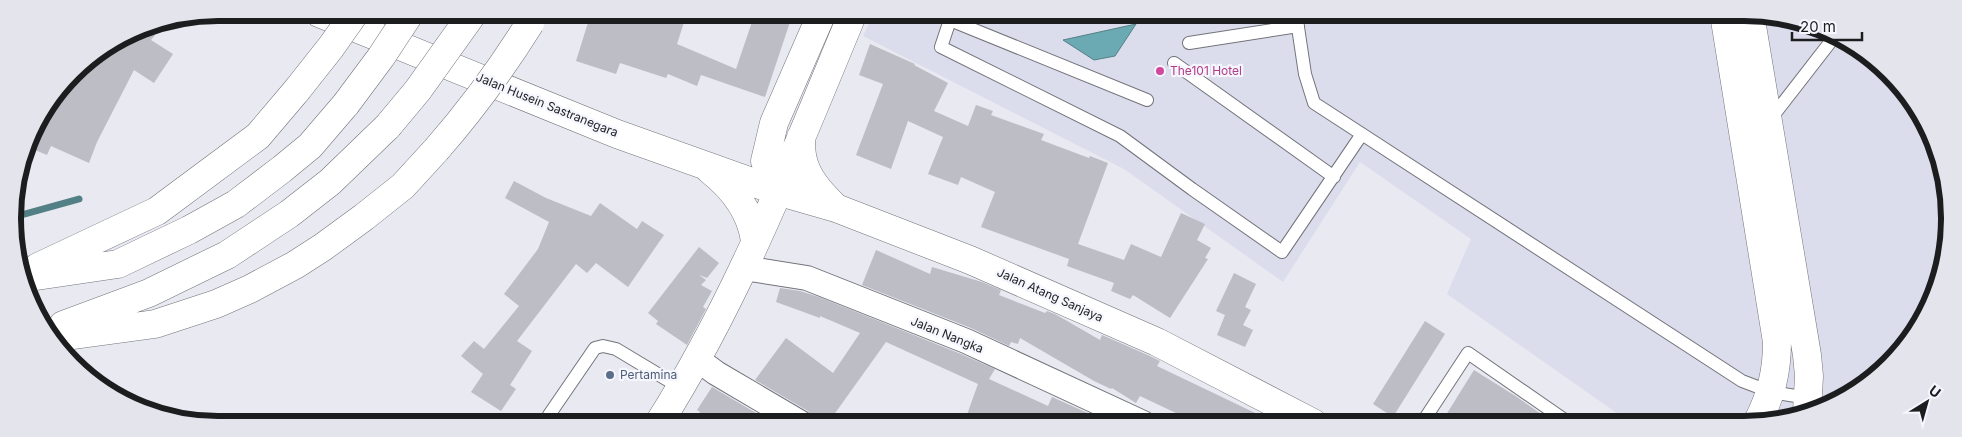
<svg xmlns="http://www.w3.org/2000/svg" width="1962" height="437" viewBox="0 0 1962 437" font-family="Inter,sans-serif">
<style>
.built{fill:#dbddec}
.water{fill:#6baab2;stroke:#538086}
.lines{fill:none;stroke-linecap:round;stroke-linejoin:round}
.stream{stroke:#538086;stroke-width:7}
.building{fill:#bcbdc5}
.lane-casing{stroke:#73747b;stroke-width:14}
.street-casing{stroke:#73747b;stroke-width:26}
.secondary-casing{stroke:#73747b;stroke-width:29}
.highway-casing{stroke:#73747b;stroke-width:29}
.lane{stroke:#fff;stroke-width:12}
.street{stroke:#fff;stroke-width:24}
.secondary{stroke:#fff;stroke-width:28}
.highway{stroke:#fff;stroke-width:28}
.highway-bridge-casing{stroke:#73747b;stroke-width:29;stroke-linecap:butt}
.highway-bridge{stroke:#fff;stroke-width:28}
.hotel-dot{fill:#d1479c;stroke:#f5f6fe;stroke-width:2}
.service-dot{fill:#5c6f8a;stroke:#f5f6fe;stroke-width:2}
.labels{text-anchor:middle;stroke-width:4.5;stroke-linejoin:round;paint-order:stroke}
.hotel-label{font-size:12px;fill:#b23c85;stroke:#f5f6fe;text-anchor:start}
.street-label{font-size:12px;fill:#1c1d1f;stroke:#f5f6fe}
.service-label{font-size:12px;fill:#4e5e75;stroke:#f5f6fe;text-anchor:start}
.rim{fill:none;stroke:#1c1d1f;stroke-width:6}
</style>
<rect width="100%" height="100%" fill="#e8e9f1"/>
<path class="built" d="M874,13L1771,14L1847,40L1907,93L1943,165L1948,246L1928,310L1889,364L1834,403L1770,423H1631L1447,294L1471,239L1360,162L1283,282L1124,169L863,36Z"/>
<path class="water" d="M1136,24L1115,56L1094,60L1063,40Z"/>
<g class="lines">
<path class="stream" d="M14,217L79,199"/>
</g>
<path class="building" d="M591,13H687L677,44L736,69L755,13H793L765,97L701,75L697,86L668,74L666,78L620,63L616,74L576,61Z
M140,28H142L155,35L151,40L173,54L154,83L134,70L97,142L89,163L51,146L47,155L28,147L34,127L82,64Z
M870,44L915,64L914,65L948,83L934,111L968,126L976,105L993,111L991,115L1044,134L1041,140L1089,158L1090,156L1108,163L1078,244L1124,260L1131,244L1161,257L1181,213L1205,224L1197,240L1211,248L1205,258L1208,259L1170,318L1133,295L1130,299L1111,291L1114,283L1067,266L1069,259L981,227L995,192L961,177L958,185L928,174L943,137L908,121L891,169L856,155L883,84L859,75Z
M514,181L546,198L591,216L600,203L637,229L642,221L664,235L628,287L596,263L587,273L576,264L517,341L532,351L510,385L516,389L501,411L471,392L483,374L461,356L474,341L484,349L519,306L504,294L538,249L549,222L505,198Z
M699,247L719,263L707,278L699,275L706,280L701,285L712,291L703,307L706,309L687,345L656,324L658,321L648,313Z
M876,250L930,274L932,267L982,282L1001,290L999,295L1045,313L1047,311L1055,314L1100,340L1102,335L1150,356L1160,361L1157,366L1276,423H1197L1140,396L1136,403L1112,388L1111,389L1094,381L1020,338L1018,344L1011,342L1009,346L971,328L862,285Z
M1234,273L1256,284L1245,307L1251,310L1243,325L1253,330L1245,347L1217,335L1225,315L1216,311Z
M780,288L800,291L819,297L961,354L995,369L989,379L1048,406L1052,397L1110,423H964L978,384L886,342L828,423H815L813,416L808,411L755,380L786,338L833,373L860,333L820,316V318L776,302Z
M1425,321L1445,334L1393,417L1373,404Z
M1474,370L1517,397L1554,423H1441Z
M712,387L773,423H693L700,412L697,410Z"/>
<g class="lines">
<g class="lane-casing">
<path id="lane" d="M1296,14L1305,74L1314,103L1742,381L1771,392L1808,398
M1189,43L1298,26
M1174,63L1334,177
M1147,100L950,20L941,47L1120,136L1192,189L1282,252L1362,134
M1769,121L1835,36
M548,423L549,415L595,348L603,346L616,349L681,388
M1422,423L1468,353L1569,423"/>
</g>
<g class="street-casing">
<path id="street" d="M744,268L807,278L966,341L1143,423
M697,359L716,373L801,423"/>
</g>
<g class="secondary-casing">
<path id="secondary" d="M319,13L617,134L777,191L836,208L970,260L1157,342L1313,423
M1724,14L1777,342C1777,372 1771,396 1757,423
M1750,14L1807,355L1809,376L1807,412
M801,137C801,144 801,153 803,160C807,179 822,195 836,208
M710,170C734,189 751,211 755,241
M777,191L765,161L774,123L822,13
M659,423C740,295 795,152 853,13"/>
</g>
<g class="highway-casing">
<path id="highway" d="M38,267L157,211L258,136L297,90
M23,278L118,264L189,230L236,204L282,169L310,146L346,104
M63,325L149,293L227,255L289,214L330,182L388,126
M52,338L155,324L216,304L250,289L295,265L323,247L364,217L403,186L436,150"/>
</g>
<use href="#lane" class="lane"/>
<use href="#street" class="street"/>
<use href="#secondary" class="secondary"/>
<use href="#highway" class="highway"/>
<g class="highway-bridge-casing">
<path id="highway-bridge" d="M297,90L331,47L355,13
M346,104L381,57L410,13
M388,126L418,90L473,13
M436,150C471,110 502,68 530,23"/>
</g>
<use href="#highway-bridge" class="highway-bridge"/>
</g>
<circle class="hotel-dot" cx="1160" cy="71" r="5"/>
<circle class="service-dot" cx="610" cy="375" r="5"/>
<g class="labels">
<g class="hotel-label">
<text x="1170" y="75">The101 Hotel</text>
</g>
<g class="street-label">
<text transform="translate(547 105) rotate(22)" y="4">Jalan Husein Sastranegara</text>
<text transform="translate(1050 295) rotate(24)" y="4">Jalan Atang Sanjaya</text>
<text transform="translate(947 335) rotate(22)" y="4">Jalan Nangka</text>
</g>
<g class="service-label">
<text x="620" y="379">Pertamina</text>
</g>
</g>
<path d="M0 0H1962V437H0ZM218 21H1744A197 197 0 0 1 1941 218V219A197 197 0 0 1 1744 416H218A197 197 0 0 1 21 219V218A197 197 0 0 1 218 21Z" fill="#e4e5ec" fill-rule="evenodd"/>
<path class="rim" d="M218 21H1744A197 197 0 0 1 1941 218V219A197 197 0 0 1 1744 416H218A197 197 0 0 1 21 219V218A197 197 0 0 1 218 21Z"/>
<g transform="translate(1927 402) rotate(37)" stroke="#f5f6fe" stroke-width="4" paint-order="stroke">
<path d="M0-4L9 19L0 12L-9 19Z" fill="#1c1d1f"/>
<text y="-8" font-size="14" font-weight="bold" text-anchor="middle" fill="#1c1d1f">U</text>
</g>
<path d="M1792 32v8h70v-8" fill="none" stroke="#1c1d1f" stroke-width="2.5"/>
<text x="1800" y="32" font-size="15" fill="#1c1d1f" stroke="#f5f6fe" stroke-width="4" paint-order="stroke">20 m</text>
</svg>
